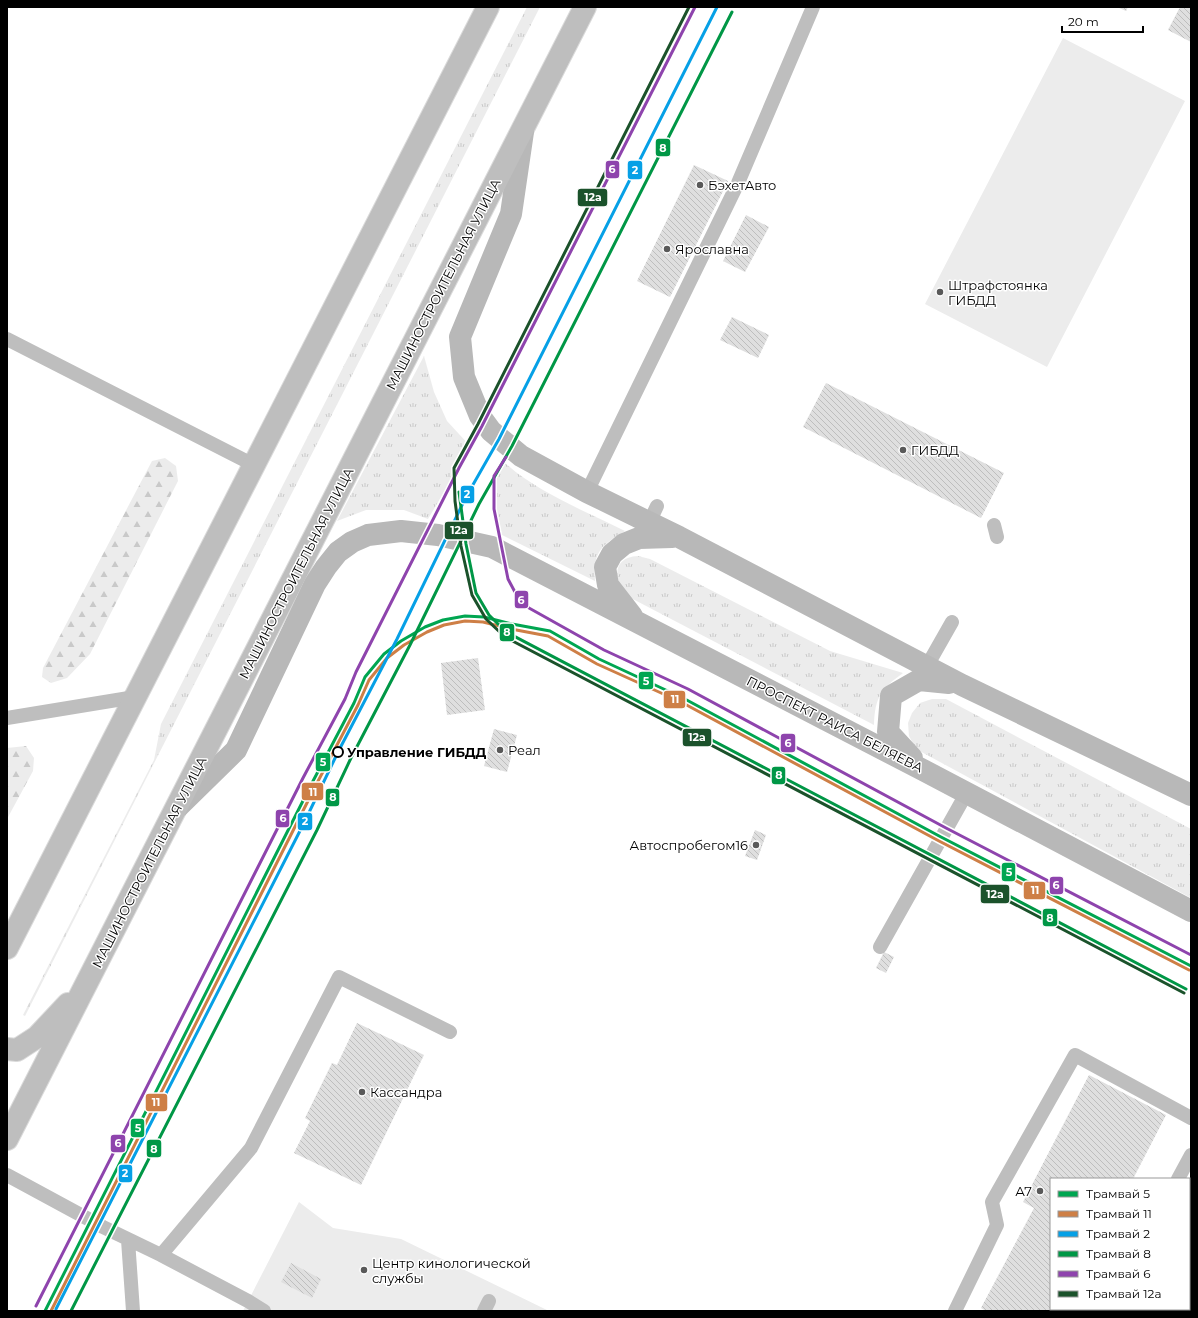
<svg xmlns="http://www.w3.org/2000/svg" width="1198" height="1318" viewBox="0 0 1198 1318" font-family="Montserrat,sans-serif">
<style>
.grass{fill:url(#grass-tufts)}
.forest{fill:url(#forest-firs)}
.pitch{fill:#ececec}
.building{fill:url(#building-back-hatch)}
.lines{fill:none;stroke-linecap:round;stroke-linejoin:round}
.primary-casing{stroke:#dbdbdb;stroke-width:24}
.lane{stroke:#bebebe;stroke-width:14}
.secondary{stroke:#b8b8b8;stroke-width:22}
.primary{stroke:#bebebe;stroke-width:22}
.tram-1-casing{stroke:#fff;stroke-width:6}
.tram-2-casing{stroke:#fff;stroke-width:6}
.tram-3-casing{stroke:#fff;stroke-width:6}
.tram-4-casing{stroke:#fff;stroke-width:6}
.tram-5-casing{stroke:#fff;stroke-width:6}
.tram-6-casing{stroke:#fff;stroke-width:6}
.tram-1{stroke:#00a651;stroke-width:3}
.tram-2{stroke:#ce7f46;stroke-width:3}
.tram-3{stroke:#06a0e6;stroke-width:3}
.tram-4{stroke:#009746;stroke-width:3}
.tram-5{stroke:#8e44ad;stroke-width:3}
.tram-6{stroke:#1b522b;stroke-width:3}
.poi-dot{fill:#595959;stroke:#fff;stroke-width:1.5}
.stop-dot{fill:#fff;stroke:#000;stroke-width:2}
.labels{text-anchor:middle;stroke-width:3;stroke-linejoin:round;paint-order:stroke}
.poi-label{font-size:13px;fill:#000;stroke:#fff;text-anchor:start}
.street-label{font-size:13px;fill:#000;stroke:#fff}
.stop-label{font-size:13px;font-weight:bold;fill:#000;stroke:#fff;text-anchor:start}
.line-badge{stroke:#fff;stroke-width:1.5}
.badge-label{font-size:11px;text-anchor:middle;font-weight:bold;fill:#fff}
</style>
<defs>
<pattern id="grass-tufts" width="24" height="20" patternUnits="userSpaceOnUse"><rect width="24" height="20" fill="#ececec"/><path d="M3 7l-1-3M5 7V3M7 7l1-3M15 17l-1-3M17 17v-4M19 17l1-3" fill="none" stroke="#c9c9c9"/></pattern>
<pattern id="forest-firs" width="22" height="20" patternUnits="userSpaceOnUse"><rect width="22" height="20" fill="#ececec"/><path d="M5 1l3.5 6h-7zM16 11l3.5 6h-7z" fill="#c9c9c9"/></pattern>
<pattern id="building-back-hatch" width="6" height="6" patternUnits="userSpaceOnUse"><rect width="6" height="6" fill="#dfdfdf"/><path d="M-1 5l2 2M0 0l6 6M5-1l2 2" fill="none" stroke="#bebebe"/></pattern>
</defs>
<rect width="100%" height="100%" fill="#fff"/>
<path class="grass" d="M527,7H540L25,1016L23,1015L154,760L161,724Z
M424,356L434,392L447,421L471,447L428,519L404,510H366L337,521Z
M503,461C534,491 587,512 625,531C601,546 593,551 595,581L502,535L494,501L493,485Z
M638,556L650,559L830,651L903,673C881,689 875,697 874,725L627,596C613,580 612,557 638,556Z
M932,699H946L1191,829V898L916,749L909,736L908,723L912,713L920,703Z"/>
<path class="forest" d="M165,458L176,466L178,481L90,654L67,678L51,683L42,677L43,668L152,461Z
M26,746L34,758L33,771L7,819V748Z"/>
<path class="pitch" d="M1063,38L1185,101L1047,367L925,304Z
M299,1202L333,1228L401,1239L549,1311H243Z"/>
<path class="building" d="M1117,7H1128L1126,11Z
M1180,7H1191V42L1168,30Z
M694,165L728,181L670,297L637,281Z
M746,215L769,227L745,272L723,261Z
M732,317L769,335L758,358L720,340Z
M826,383L1004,473L981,518L803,427Z
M478,658L485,710L447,715L441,663Z
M494,729L517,735L507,772L484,766Z
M755,830L766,835L757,860L745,856Z
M884,952L894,957L886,973L876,968Z
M357,1023L424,1055L361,1185L294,1153L310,1121L305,1118L332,1063L337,1065Z
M1089,1075L1166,1115L1133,1179H1051V1309H1065L1064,1311H986L981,1308L1034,1208L1023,1202Z
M291,1263L321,1279L312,1298L281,1282Z"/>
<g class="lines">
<g class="primary-casing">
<path id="primary" d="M7,948L488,7
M7,1049L17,1050L37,1037L68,1004
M7,1139L585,7"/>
</g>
<path class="lane" d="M7,339L254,465
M587,492L738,183L813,7
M649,523L657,506
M994,525L997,537
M927,666L952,622
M7,718L135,697
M880,947L966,794
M7,1175L103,1227L161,1255L248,1301L264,1311
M1178,1179L1191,1155
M128,1240L133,1311
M161,1255L251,1148L339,977L450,1032
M484,1311L489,1301
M955,1311L997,1225L992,1202L1075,1055L1191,1118
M1104,1311L1105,1309"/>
<path class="secondary" d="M523,132L511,214L460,337L464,377L480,416L491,431L521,456L587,492L679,537L962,685L1191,795
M632,616L608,585L605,567L612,554L624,544L639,538L672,537
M912,758L888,732L891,696L919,680L949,683
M179,806L236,750L315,584L326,567L338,552L352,542L368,535L401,531L438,535L492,547L923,770L1191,911"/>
<use href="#primary" class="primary"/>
<g class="tram-1-casing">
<path id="tram-1" d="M45,1311L312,783L354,703L365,677L384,654L401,641L425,627L443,620L465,616L484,617L512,624L550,631L599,659L683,698L941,837L1191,966"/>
</g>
<g class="tram-2-casing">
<path id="tram-2" d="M51,1311L316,785L358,705L369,680L387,658L404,645L427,632L444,625L465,621L483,622L511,629L548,636L597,664L681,702L939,841L1189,970"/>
</g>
<g class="tram-3-casing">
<path id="tram-3" d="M56,1309L304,823L338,752L397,639L466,497L499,439L717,7"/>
</g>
<g class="tram-4-casing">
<path id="tram-4" d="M459,492L466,544L476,593L489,615L506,632L1186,989
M71,1311L317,830L351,758L410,645L479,504L512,446L732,12"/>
</g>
<g class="tram-5-casing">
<path id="tram-5" d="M506,457L494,476V509L508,579L516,594L529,608L604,650L688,689L946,828L1191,955
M36,1306L303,778L345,699L356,672L459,468L482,426L695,7"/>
</g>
<g class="tram-6-casing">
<path id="tram-6" d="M689,7L478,424L454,468L455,501L461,546L472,595L486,619L505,637L1184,993"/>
</g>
<use href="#tram-1" class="tram-1"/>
<use href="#tram-2" class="tram-2"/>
<use href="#tram-3" class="tram-3"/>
<use href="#tram-4" class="tram-4"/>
<use href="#tram-5" class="tram-5"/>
<use href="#tram-6" class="tram-6"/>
</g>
<g class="poi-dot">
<circle cx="700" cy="185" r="4"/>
<circle cx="667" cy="249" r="4"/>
<circle cx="940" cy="292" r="4"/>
<circle cx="903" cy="450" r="4"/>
<circle cx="500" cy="750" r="4"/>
<circle cx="756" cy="845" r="4"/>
<circle cx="362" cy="1092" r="4"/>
<circle cx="1040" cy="1191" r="4"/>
<circle cx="364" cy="1270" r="4"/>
</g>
<circle class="stop-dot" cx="338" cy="752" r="5"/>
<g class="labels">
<g class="poi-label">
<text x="708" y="190">БэхетАвто</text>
<text x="675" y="254">Ярославна</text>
<text x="948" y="290">Штрафстоянка<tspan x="948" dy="15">ГИБДД</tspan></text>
<text x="911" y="455">ГИБДД</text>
<text x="508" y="755">Реал</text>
<text x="748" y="850" text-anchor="end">Автоспробегом16</text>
<text x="370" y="1097">Кассандра</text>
<text x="1032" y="1196" text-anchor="end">А7</text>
<text x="372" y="1268">Центр кинологической<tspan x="372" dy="15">службы</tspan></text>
</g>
<g class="street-label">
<text transform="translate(443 284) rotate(-63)" y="5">МАШИНОСТРОИТЕЛЬНАЯ УЛИЦА</text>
<text transform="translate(296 573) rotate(-63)" y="5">МАШИНОСТРОИТЕЛЬНАЯ УЛИЦА</text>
<text transform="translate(835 724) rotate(27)" y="5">ПРОСПЕКТ РАИСА БЕЛЯЕВА</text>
<text transform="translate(149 862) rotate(-63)" y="5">МАШИНОСТРОИТЕЛЬНАЯ УЛИЦА</text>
</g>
<g class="stop-label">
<text x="347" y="757">Управление ГИБДД</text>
</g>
</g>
<g class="line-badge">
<rect x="655" y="138" width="16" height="19" rx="4" fill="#009746"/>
<rect x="605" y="160" width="15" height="19" rx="4" fill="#8e44ad"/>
<rect x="627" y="160" width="16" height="20" rx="4" fill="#06a0e6"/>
<rect x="577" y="188" width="31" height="19" rx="4" fill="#1b522b"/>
<rect x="460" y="485" width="15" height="19" rx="4" fill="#06a0e6"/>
<rect x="444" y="521" width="30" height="19" rx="4" fill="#1b522b"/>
<rect x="514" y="590" width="15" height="19" rx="4" fill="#8e44ad"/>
<rect x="499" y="623" width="16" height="19" rx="4" fill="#009746"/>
<rect x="638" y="671" width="16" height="19" rx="4" fill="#00a651"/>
<rect x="663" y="690" width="23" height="19" rx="4" fill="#ce7f46"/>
<rect x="682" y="728" width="30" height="19" rx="4" fill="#1b522b"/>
<rect x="780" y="733" width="16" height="20" rx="4" fill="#8e44ad"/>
<rect x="315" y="752" width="16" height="20" rx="4" fill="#00a651"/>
<rect x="771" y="766" width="15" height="19" rx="4" fill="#009746"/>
<rect x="301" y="782" width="23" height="19" rx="4" fill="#ce7f46"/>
<rect x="325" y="788" width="15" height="19" rx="4" fill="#009746"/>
<rect x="275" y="809" width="15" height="19" rx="4" fill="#8e44ad"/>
<rect x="297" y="812" width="16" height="19" rx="4" fill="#06a0e6"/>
<rect x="1001" y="862" width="15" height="20" rx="4" fill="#00a651"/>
<rect x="1049" y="876" width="15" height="19" rx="4" fill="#8e44ad"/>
<rect x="1023" y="881" width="23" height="19" rx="4" fill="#ce7f46"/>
<rect x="980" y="884" width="30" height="20" rx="4" fill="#1b522b"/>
<rect x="1042" y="908" width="16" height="19" rx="4" fill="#009746"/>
<rect x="145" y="1093" width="23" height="19" rx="4" fill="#ce7f46"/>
<rect x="130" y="1118" width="15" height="20" rx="4" fill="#00a651"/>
<rect x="110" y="1134" width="16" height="19" rx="4" fill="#8e44ad"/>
<rect x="146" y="1139" width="16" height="19" rx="4" fill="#009746"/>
<rect x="118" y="1164" width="15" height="19" rx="4" fill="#06a0e6"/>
</g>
<g class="badge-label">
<text x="663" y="152">8</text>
<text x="612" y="173">6</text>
<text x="635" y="174">2</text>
<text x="593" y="201">12а</text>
<text x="467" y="498">2</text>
<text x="459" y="534">12а</text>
<text x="521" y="604">6</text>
<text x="507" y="636">8</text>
<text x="646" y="685">5</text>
<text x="675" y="703">11</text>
<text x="697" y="741">12а</text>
<text x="788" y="747">6</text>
<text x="323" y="766">5</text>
<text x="779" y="779">8</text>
<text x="313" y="796">11</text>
<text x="333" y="801">8</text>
<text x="283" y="822">6</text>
<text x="305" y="825">2</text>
<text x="1009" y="876">5</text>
<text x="1056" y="889">6</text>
<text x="1035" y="894">11</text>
<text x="995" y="898">12а</text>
<text x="1050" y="922">8</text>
<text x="156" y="1106">11</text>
<text x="138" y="1132">5</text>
<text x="118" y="1147">6</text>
<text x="154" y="1153">8</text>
<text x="125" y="1177">2</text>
</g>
<rect width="1198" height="1318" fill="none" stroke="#000000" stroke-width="16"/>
<rect x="1050" y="1178" width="140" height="132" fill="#ffffff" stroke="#999999"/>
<rect x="1058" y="1191" width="20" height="6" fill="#00a651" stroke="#999999"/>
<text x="1086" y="1198" font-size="12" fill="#000000">Трамвай 5</text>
<rect x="1058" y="1211" width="20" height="6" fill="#ce7f46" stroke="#999999"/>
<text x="1086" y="1218" font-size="12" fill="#000000">Трамвай 11</text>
<rect x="1058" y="1231" width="20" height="6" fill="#06a0e6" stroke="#999999"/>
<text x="1086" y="1238" font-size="12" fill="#000000">Трамвай 2</text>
<rect x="1058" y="1251" width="20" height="6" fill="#009746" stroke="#999999"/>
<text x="1086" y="1258" font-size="12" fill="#000000">Трамвай 8</text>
<rect x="1058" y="1271" width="20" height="6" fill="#8e44ad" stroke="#999999"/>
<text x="1086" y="1278" font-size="12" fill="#000000">Трамвай 6</text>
<rect x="1058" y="1291" width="20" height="6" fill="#1b522b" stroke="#999999"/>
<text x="1086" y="1298" font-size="12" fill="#000000">Трамвай 12а</text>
<path d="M1062 26v6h81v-6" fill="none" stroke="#000000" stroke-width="2"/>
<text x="1068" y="26" font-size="12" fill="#000000" stroke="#ffffff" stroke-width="3" paint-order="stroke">20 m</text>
</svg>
